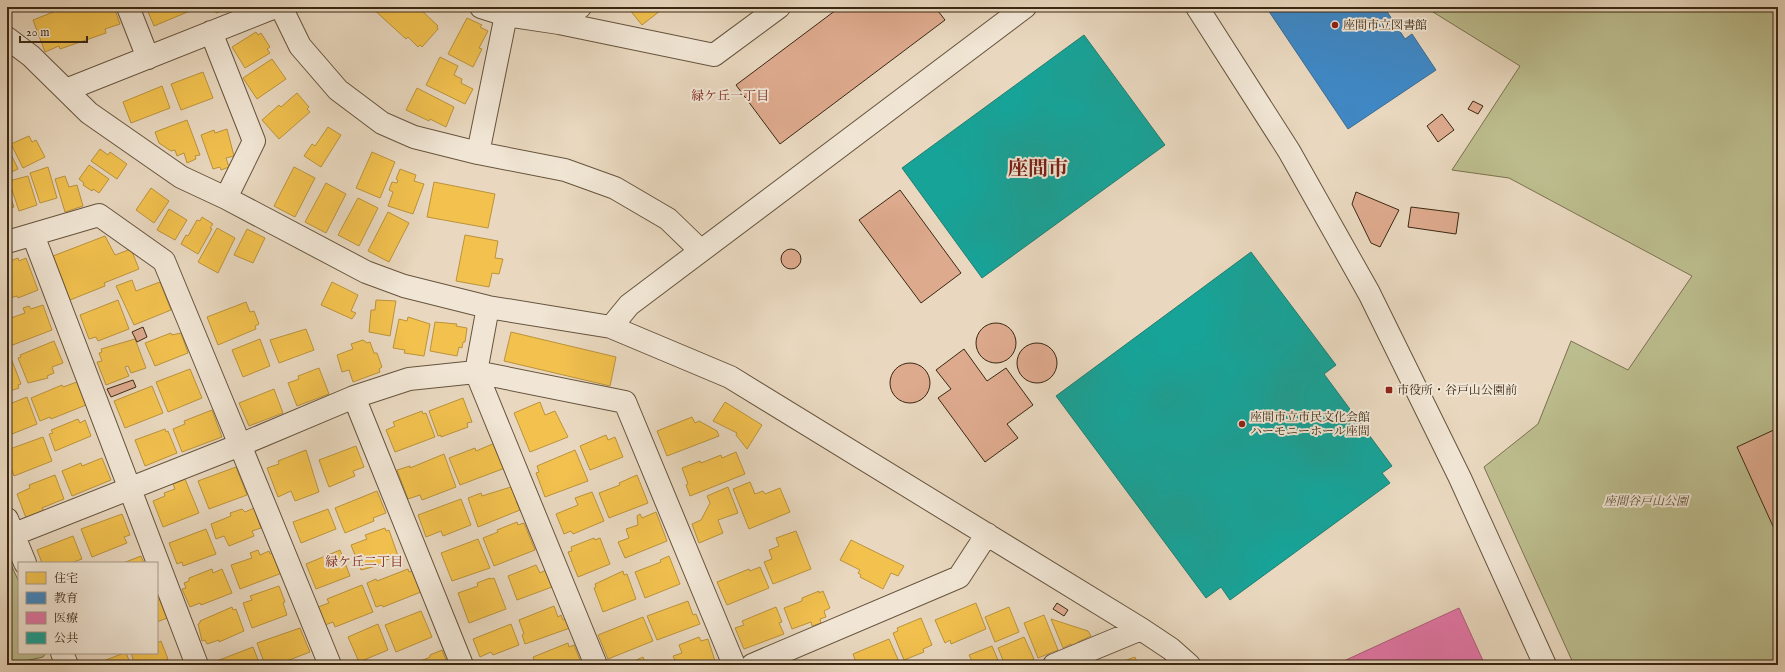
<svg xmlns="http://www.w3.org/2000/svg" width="1785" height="672" viewBox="0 0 1785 672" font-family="'IM FELL English','Noto Serif JP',serif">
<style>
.green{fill:#bcbd8e;stroke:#7b7250}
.homes{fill:#f2c14e;stroke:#bb933c}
.schools{fill:#3f88c5;stroke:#3e6b90}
.health{fill:#e377a8;stroke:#b05f7b}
.public{fill:#17a398;stroke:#227e70}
.building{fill:#deaa8e;stroke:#3a2813}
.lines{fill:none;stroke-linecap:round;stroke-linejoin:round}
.minor-casing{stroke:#66543e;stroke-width:24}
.minor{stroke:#f1e6d5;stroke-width:22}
.poi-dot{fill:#8f2418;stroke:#f1e6d5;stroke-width:1.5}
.labels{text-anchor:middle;stroke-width:4;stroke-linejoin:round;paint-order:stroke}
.poi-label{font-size:12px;fill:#3a2813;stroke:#f1e6d5;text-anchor:start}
.park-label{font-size:12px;font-style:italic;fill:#5a4d32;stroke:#f1e6d5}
.neighbourhood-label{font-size:13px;fill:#7a1f14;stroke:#f1e6d5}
.town-label{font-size:20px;font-weight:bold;fill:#7a1f14;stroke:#f1e6d5}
</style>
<rect width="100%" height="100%" fill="#e9d8bf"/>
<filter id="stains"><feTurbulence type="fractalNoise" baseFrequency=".005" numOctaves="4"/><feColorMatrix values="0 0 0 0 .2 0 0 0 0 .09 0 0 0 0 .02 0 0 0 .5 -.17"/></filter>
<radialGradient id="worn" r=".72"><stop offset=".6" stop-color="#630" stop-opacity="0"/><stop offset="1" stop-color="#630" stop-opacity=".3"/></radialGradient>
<path class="green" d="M1425,7H1778V665H1574L1484,467L1538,424L1571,341L1628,370L1692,276L1509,178L1452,170L1520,66Z
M7,556L19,582V653H46L43,657L8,665Z"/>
<path class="homes" d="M66,7H114L120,24L105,29L106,33L60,49L59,46L45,52L33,20Z
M146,7H197V8L154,26Z
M207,7H232L216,13L214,8L208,10Z
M371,7H418L438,26L437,27L438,29L422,47L420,45L418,47L408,37L406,39Z
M623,7H665L642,25L629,9L626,11Z
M467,18L482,25L480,27L488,31L479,48L482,49L473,67L448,54Z
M256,32L258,35L261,33L270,47L267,49L270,53L245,68L232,47Z
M440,57L458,66L454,75L462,79L461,83L473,89L465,104L426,85Z
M272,59L286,79L257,99L243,78Z
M203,72L213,98L181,110L171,84Z
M162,86L170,108L131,123L123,102Z
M417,88L454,107L446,127L430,119L429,121L406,110Z
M297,93L309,107L307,109L310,112L279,139L262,120L279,105L281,107Z
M187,120L200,155L195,156L196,159L187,163L184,153L177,156L175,150L171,151L159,143L155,132Z
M328,127L341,135L321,167L304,156L312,144L315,146Z
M227,129L234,156L226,158L229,167L221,170L220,167L213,169L201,135L214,130L215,133Z
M29,136L32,142L36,140L45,157L23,168L11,144Z
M100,149L108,155L110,152L127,164L117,179L91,161Z
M10,152L18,169L7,174V154Z
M372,152L395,162L380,198L356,188Z
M89,165L109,179L99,193L93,189L92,191L83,185L84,183L79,179Z
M48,167L57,198L40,203L30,173Z
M294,167L315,178L295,217L274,206Z
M400,169L416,175L414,181L424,184L413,214L388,206L393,192L389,190L392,182L397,183L398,180L396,179Z
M28,176L37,205L19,211L9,181Z
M65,176L69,187L77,185L83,206L65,212L55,179Z
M434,182L495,194L488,228L427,217Z
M326,183L346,194L326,233L305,222Z
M7,187L14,207L7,210Z
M151,188L169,201L154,223L136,210Z
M358,198L378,208L359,246L338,235Z
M169,209L187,220L175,240L157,230Z
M388,212L409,223L389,262L368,251Z
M202,217L213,224L210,228L212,229L198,254L181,244L186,235L188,236L197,220L200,221Z
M217,228L235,238L218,273L198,262Z
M247,229L265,238L253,263L234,255Z
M465,235L498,241L495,258L503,259L499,274L492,273L489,287L456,281Z
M105,236L115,255L131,249L139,269L104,283L105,286L70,300L53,256Z
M18,258L19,261L26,258L38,290L18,298L17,296L7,299V262Z
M132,280L136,291L160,282L171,310L134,325L116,286Z
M332,282L358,295L351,311L356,313L352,319L321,305Z
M118,300L129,329L98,341L96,337L89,339L80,315Z
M376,300L396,301L390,336L369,332L371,310H375Z
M246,302L250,312L254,311L259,324L255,326L256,329L218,345L207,317Z
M43,305L52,330L10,346L7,337L8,319L25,313L23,308L29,306L31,309Z
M408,317L430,324L424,356L404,353L405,350L393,348L399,319L407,321Z
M435,322L457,324L456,326L467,328L465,342H463L462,348L459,347L457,356L430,351Z
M306,329L314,350L279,363L270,340Z
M511,332L616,357L610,386L504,361Z
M171,333L172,335L181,333L188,353L155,366L145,343Z
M135,339L146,368L131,373L128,366L125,367L129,376L106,385L97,362L102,361L99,353L102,352L101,349Z
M260,339L270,366L243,377L232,350Z
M363,340L367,343L370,342L374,353H377L382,367L379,369L380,372L353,382L349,370L342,372L337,355L353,349L351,344Z
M54,341L63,363L52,367L54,373L47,376L48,378L28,383L18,358L21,357L20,355Z
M11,358L21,384L18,385L19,388L7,392V359Z
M319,368L329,394L297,406L288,383L299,379L298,376Z
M190,369L202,398L168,412L156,382Z
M77,382L86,405L51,419L50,417L40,421L31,398L62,385L63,387Z
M152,386L163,413L125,428L114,401Z
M274,389L283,413L249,426L239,403Z
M27,397L37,424L7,436V405Z
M463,398L472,422L467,423L468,427L441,437V435L438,436L429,411Z
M540,402L545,415L555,411L568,437L530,452L514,413Z
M725,402L762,425L747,449L736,435L737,433L713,421Z
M212,410L222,437L182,452L173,429L185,424L184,421Z
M422,411L423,414L426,413L435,437L395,452L386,430L395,426L393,422Z
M692,417L695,423L699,421L717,431L719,436L667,456L657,431Z
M78,419L80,423L85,420L91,436L55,451L49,434L53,433L51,430Z
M165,429L166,432L168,431L177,453L145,466L135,440Z
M606,435L608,440L615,437L623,457L590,470L580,446Z
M43,437L52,461L14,476L7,456V450Z
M495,443L505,468L460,485L449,458L475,448L476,451Z
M356,446L364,467L353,471L355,476L329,487L319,460Z
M306,450L319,492L295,501L291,491L278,497L267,468L279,464L278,461Z
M575,450L588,481L545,497L536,473L539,472L537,466Z
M736,452L745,474L690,496L686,485L688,484L682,468L700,461L701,463L721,455L722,458Z
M444,454L456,487L422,500L420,495L408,499L397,470L410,466V468Z
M102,458L111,480L72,496L62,471L81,463L82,466Z
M236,467L247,495L209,509L198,481Z
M55,475L64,499L42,508L44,511L26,518L17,494L30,488L29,485Z
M637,475L648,503L609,518L599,493L620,485L619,483Z
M185,479L199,513L163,527L153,501L165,496L164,493L175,489L173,484Z
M750,482L755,494L763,491L765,494L780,488L790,512L749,529L733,489Z
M514,486L520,499L516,501L520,510L478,527L468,498L481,493L482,496Z
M728,487L738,513L718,520L723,533L699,543L692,524L701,520L710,503L707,496Z
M377,491L386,513L373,518L374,521L345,533L335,508Z
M592,492L604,521L573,534L571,531L564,534L556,514L578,505L575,498Z
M461,499L471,525L443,536L441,531L426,537L418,515Z
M254,508L261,528L252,531L254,536L229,546L224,536L216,539L211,524L231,516L230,513L242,509L245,512Z
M328,509L336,529L301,543L293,522Z
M656,512L667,541L625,558L618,542L629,538L626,529L638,525L637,516L640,514L642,518Z
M122,514L130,535L124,537L127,543L92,557L81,529Z
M517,522L518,525L524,523L535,550L494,566L483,538L498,532L497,530Z
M385,528L386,531L389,530L398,556L383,561L384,564L361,570L351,545L367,539L365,535Z
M206,529L216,554L183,566L182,562L177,564L169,543Z
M796,531L811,569L773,584L764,562L772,559L769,550L779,546L776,538Z
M73,536L82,559L71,563H42L37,550Z
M594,538L595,540L600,538L610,564L578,577L568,552L572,551L571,547Z
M478,539L490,568L452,581L441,553Z
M851,540L904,566L898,576L891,573L883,589L860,577L861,575L858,573L860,570L840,560Z
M258,550L260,555L269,551L270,554L274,552L282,573L240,589L231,565L252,558L250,553Z
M340,550L350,576L316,589L306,564Z
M141,556L144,563H123Z
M669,556L680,584L645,598L635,572L661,562L660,560Z
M536,565L540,573L546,570L552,587L517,600L508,576Z
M760,567L769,588L727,605L717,582L749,569L750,571Z
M212,569L213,573L222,569L232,593L201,605L200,603L190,607L182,589L186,588L184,583L189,581V578Z
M408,569L409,572L412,571L421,592L383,607L382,605L376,607L367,583L376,579L377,581Z
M623,571L624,575L627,574L636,599L603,612L594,588L596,587L595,584Z
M490,578L491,579L494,578L506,609L469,623L458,593L478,586L477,583Z
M362,585L373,612L335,627L333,622L325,625L318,607L329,603L327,599Z
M279,586L285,602L283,603L287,615L252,628L243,603L252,600L250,596Z
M819,591V593L823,591L830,608L824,611L826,617L820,619L821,623L812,626L811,622L792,629L784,608L802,601V598Z
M157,593L167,618L157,622Z
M688,601L693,615L696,614L700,624L657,640L647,616Z
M976,603L986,629L951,644L950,640L945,643L935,620Z
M554,606L558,617L561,615L563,620L567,619L570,628L525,644L522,635L524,634L519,620Z
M232,607L233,610L236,609L244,631L219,642V640L207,644L205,640L202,641L198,624L200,623V621Z
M776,607L782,622L779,623L784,634L744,649L735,628L744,625L742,621Z
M1009,607L1019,632L995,642L985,617Z
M421,611L432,637L396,652L385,625Z
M1044,615L1058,650L1038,658L1024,623Z
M643,617L653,641L608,659L598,635Z
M921,618L932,645L923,649L924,652L904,660L893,633L898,631L897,628Z
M1051,619L1088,631L1091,636L1078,642L1079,645L1072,648L1071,644L1063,648Z
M378,624L388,650L359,662L348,637Z
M511,624L519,645L493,655L491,652L480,657L473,639Z
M300,628L310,652L276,665H265L257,643Z
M699,637L701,641L708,639L716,664L677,665L673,656L682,653L679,645Z
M1024,637L1034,659L1020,665H1005L998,648Z
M889,639L900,664L857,665L853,654Z
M161,641L168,659L153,665H135L131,653H157V643Z
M568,643L569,647L574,645L582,665H536L533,657Z
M992,646L1000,665H974L969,655Z
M253,647L260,665H210L209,664Z
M442,650L448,665H411L410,662L415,661L416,663L430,657V655Z
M124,653H126L131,665H93Z
M643,657L645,662L648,660L650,665H631L630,663Z
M1135,657L1138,665H1115V664Z
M838,660L840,664L849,660L851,665H827Z"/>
<path class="schools" d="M1266,7H1384L1405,39L1412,34L1436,70L1348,129Z"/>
<path class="health" d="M1459,608L1485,665H1335Z"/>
<path class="public" d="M1084,35L1165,145L982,278L902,168Z
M1251,252L1336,365L1324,374L1392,466L1382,473L1390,483L1230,600L1221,587L1206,598L1056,396Z"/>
<path class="building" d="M840,7H935L945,20L780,144L736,85Z
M1473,101L1483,106L1478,114L1468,109Z
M1442,114L1454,130L1438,142L1427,126Z
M900,190L961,273L921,303L859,220Z
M1356,192L1399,210L1380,247L1371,243L1352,204Z
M1411,207L1459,213L1456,234L1408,227Z
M781 259a10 10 0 1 1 20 0a10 10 0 1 1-20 0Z
M976 343a20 20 0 1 1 40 0a20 20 0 1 1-40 0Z
M143,327L147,337L137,342L132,332Z
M1017 363a20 20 0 1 1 40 0a20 20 0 1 1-40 0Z
M964,349L987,381L1006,368L1033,405L1007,424L1018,438L985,462L938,398L951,389L936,370Z
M890 383a20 20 0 1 1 40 0a20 20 0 1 1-40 0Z
M133,380L136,387L111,397L107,389Z
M1778,428V535H1777L1737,447Z
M1057,603L1068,610L1064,616L1053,609Z"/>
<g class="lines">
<g class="minor-casing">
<path id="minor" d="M128,7L148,58
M281,7L300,46L338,90L382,123L414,137L478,153L565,170L615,188L668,219L700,250
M1197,7L1289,151L1369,293L1460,478L1545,665
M506,15L559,23L580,7
M559,23L714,55L779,7
M211,32L254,141L226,198
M7,38L31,56L89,113L181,177L226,198L366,272L404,286L488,307L611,327L730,377L1141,629L1171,649L1189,665
M66,90L275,7
M478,153L506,15L481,7
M33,235L197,665
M7,242L99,215L164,261L240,445L354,397L409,379L476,372L596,665
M488,307L476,372L625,402L734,665
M611,327L629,305L1025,7
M354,397L462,665
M7,519L25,563
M7,537L240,445L330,665
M62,653L67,665
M752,665L959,577L987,534
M1054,665L1141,629"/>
</g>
<use href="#minor" class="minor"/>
</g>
<g class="poi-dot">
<circle cx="1335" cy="25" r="4"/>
<rect x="1385" y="386" width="8" height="8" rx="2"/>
<circle cx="1242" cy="424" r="4"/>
</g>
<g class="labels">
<g class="poi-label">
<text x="1343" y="29">座間市立図書館</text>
<text x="1397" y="394">市役所・谷戸山公園前</text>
<text x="1250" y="421">座間市立市民文化会館<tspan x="1250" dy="14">ハーモニーホール座間</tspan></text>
</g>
<g class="park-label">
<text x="1646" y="505">座間谷戸山公園</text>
</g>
<g class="neighbourhood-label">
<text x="730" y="100">緑ケ丘一丁目</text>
<text x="364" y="566">緑ケ丘二丁目</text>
</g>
<g class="town-label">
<text x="1038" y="175">座間市</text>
</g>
</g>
<rect width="1785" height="672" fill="none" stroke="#e9d8bf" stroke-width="24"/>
<rect x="8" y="8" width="1769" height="656" fill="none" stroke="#3a2813" stroke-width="2"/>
<rect x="12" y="12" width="1761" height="648" fill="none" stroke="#3a2813"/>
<rect x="18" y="562" width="140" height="92" fill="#f1e6d5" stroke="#a89a87"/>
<rect x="26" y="572" width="20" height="12" fill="#f2c14e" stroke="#a89a87"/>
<text x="54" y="582" font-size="12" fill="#3a2813">住宅</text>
<rect x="26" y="592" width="20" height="12" fill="#3f88c5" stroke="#a89a87"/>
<text x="54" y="602" font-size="12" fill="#3a2813">教育</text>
<rect x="26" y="612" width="20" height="12" fill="#e377a8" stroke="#a89a87"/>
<text x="54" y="622" font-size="12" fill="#3a2813">医療</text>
<rect x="26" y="632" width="20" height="12" fill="#17a398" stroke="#a89a87"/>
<text x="54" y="642" font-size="12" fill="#3a2813">公共</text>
<path d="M20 36v6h67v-6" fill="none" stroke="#3a2813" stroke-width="2"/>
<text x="26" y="36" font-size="12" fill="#3a2813" stroke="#f1e6d5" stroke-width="3" paint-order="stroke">20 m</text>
<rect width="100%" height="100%" filter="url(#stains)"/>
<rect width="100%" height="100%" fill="url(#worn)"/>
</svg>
